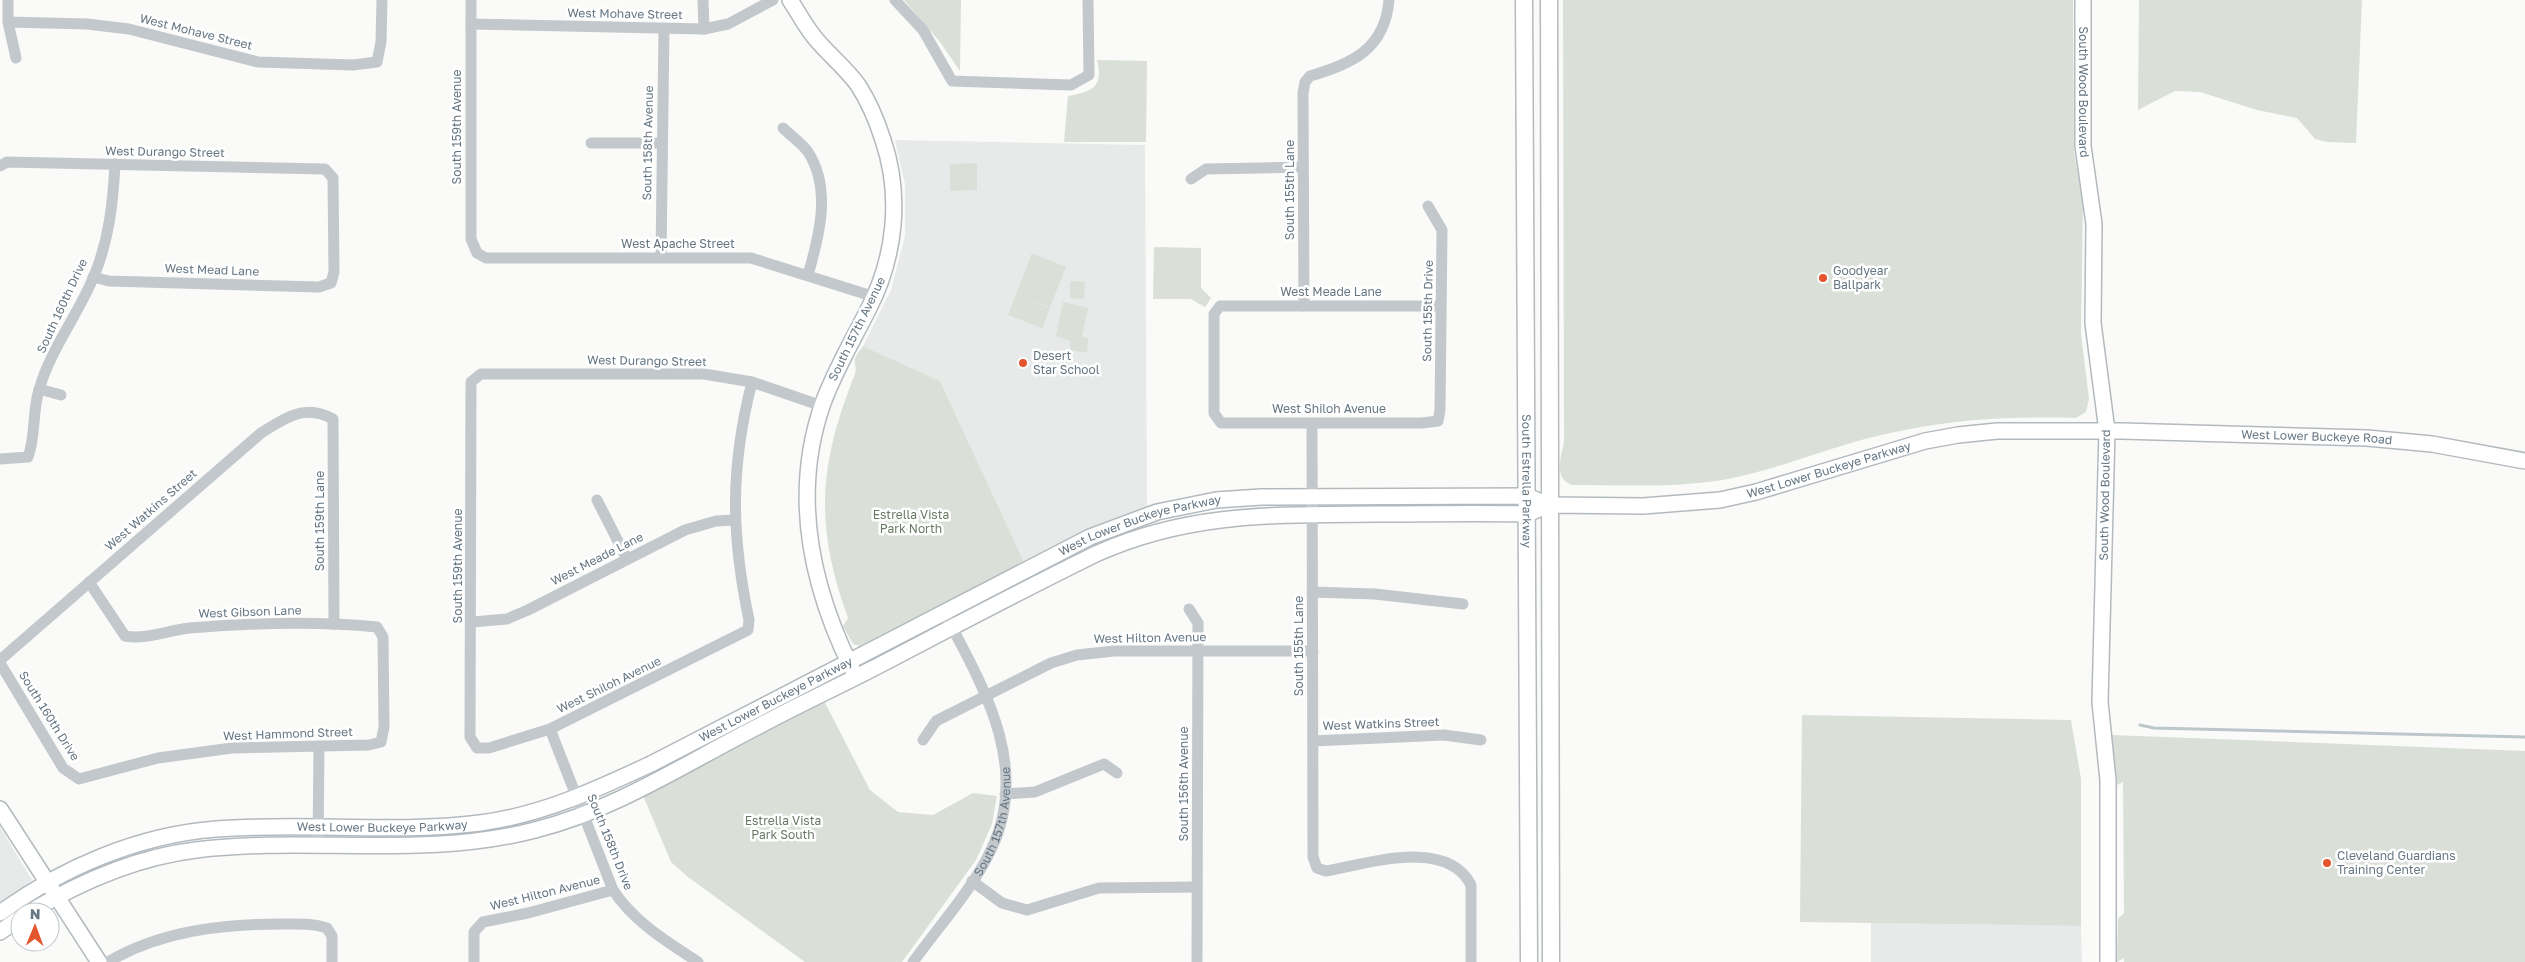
<svg xmlns="http://www.w3.org/2000/svg" width="2525" height="962" viewBox="0 0 2525 962" font-family="'Golos Text',sans-serif">
<style>
.built{fill:#e8e9e9}
.green{fill:#dadfd7}
.lines{fill:none;stroke-linecap:round;stroke-linejoin:round}
.stream{stroke:#bbc7cb;stroke-width:3}
.secondary-casing{stroke:#b3babf;stroke-width:18}
.primary-casing{stroke:#b5babe;stroke-width:19}
.street{stroke:#c3c8cc;stroke-width:11}
.secondary{stroke:#fff;stroke-width:15}
.primary{stroke:#fff;stroke-width:16}
.poi-dot{fill:#e4572e;stroke:#fff;stroke-width:2}
.labels{text-anchor:middle;stroke-width:5;stroke-linejoin:round;paint-order:stroke}
.street-label{font-size:12px;fill:#657683;stroke:#fff}
.poi-label{font-size:12px;fill:#657683;stroke:#fff;text-anchor:start}
.park-label{font-size:12px;fill:#687a64;stroke:#fff}
</style>
<rect width="100%" height="100%" fill="#fafaf8"/>
<path class="built" d="M895,140L1145,145L1147,508L1096,527L1024,562L940,381L863,346L891,290L905,236V184Z
M0,827L32,880L0,904Z
M1871,923L2081,926L2082,962H1871Z"/>
<path class="green" d="M904,0H961L960,71L940,42Z
M1563,0H2073L2074,152L2083,204L2081,334L2089,399L2086,412L2076,418C2002,416 1940,420 1869,438C1826,449 1785,466 1742,476C1687,489 1628,485 1572,485C1552,478 1562,456 1564,441Z
M2139,0H2362L2356,143L2327,142L2315,139L2297,118L2257,110L2200,92L2175,91L2138,110Z
M1097,60L1147,61L1146,142H1064L1068,96C1092,92 1104,87 1097,60Z
M977,163V190L950,191V164Z
M1154,247L1201,248V288L1211,298L1205,307L1191,299H1153Z
M1032,253L1066,267L1050,307L1021,297L1050,308L1042,328L1008,315Z
M1070,281L1085,282L1084,299L1070,298Z
M1063,302L1088,308L1082,337L1088,338L1087,352L1070,351V341L1056,336Z
M863,346L940,381L1024,562L859,646L853,644L843,626L848,618C814,525 819,464 855,374C857,368 854,364 855,359C856,355 861,349 863,346Z
M823,699L870,790L898,812L933,815L973,793L997,796L992,824L976,860L902,962H805L688,877L671,862L642,793Z
M1802,715L2071,720L2081,779V926L1800,922Z
M2111,735L2525,751V962H2124V958L2117,962L2118,919L2124,913L2123,782L2115,786Z"/>
<g class="lines">
<path class="stream" d="M2140,725L2154,728L2525,737"/>
<g class="secondary-casing">
<g id="secondary">
<path d="M790,0C798,12 805,26 815,38C828,54 846,68 858,85C869,102 877,121 883,140C902,196 895,257 869,308C853,340 835,370 823,403C791,494 811,586 852,669"/>
<path id="s2" d="M2083,0V146L2094,224L2093,323L2107,431L2100,702L2108,780V962"/>
<path d="M0,809L99,962"/>
<path id="s3" d="M30,912C80,882 138,857 196,850C309,836 424,859 535,830C615,810 686,763 759,726C796,706 835,688 872,669C947,630 1022,590 1098,553C1190,512 1276,515 1374,514C1425,514 1476,513 1527,514L1549,505L1643,506L1720,500L1756,492L1925,441L1958,435L1997,431H2122L2367,438L2432,444L2525,461"/>
<path id="s4" d="M0,913C62,868 138,835 216,829C304,822 393,834 480,823C542,815 595,790 651,764L1090,537L1157,512L1216,500L1261,497L1527,496L1549,505"/>
<path d="M0,932L20,918"/>
</g>
</g>
<g class="primary-casing">
<g id="primary">
<path id="s5" d="M1524,0L1529,962"/>
<path d="M1549,0L1551,962"/>
</g>
</g>
<g class="street">
<path d="M8,0V22L16,58"/>
<path d="M471,0V239L477,253L486,258H751L875,297"/>
<path d="M703,0L704,29"/>
<path d="M895,0L923,30L952,81L1071,85L1089,75L1088,0"/>
<path d="M8,22L87,24L129,29L258,62L353,65L377,62L381,42L382,0"/>
<path d="M471,24L704,29L728,24L773,0"/>
<path d="M783,128C791,136 802,143 808,152C832,189 819,237 808,275"/>
<path d="M591,143H662"/>
<path d="M0,166L7,162L325,169L333,178L334,272L331,283L319,287L109,281L93,277"/>
<path d="M1191,179L1206,169L1303,167"/>
<path d="M1428,206L1442,230L1440,410L1438,421L1422,423H1221L1214,413V314L1220,306H1441"/>
<path d="M661,257L664,28"/>
<path d="M1304,306L1303,93L1305,82L1310,76C1352,64 1385,49 1389,0"/>
<path d="M752,382C730,468 731,534 749,620L748,630L550,729L489,748H477L470,737L471,382L481,374H704L752,382L822,406"/>
<path d="M39,389L61,395"/>
<path d="M1312,423L1313,857L1317,868L1326,871C1367,864 1447,837 1471,885V962"/>
<path d="M0,459L28,457C36,436 32,412 39,390C50,350 78,315 94,276C109,240 113,203 115,164"/>
<path d="M597,500L627,559"/>
<path d="M1312,592L1375,594L1463,604"/>
<path d="M1189,609L1198,623L1197,962"/>
<path d="M472,622L507,619L528,610L685,530L716,521L735,520"/>
<path d="M0,660L261,433C285,418 305,403 333,419L334,624"/>
<path d="M0,663L63,768L79,779L158,758L232,748L369,745L381,742L384,727L383,637L377,627C316,621 251,623 190,628C168,630 147,640 125,636L89,582"/>
<path d="M550,729L613,890C634,922 666,941 698,962"/>
<path d="M923,740L936,721L1051,663L1077,655L1114,651H1313"/>
<path d="M1313,741L1444,735L1481,740"/>
<path d="M1005,794L1035,792L1104,764L1117,773"/>
<path d="M318,845L319,746"/>
<path d="M972,881L1002,903L1027,910L1099,888L1197,887"/>
<path d="M108,962C160,931 222,924 282,924C297,924 312,923 327,928L332,936V962"/>
<path d="M474,962V932L483,922L528,913L613,890"/>
<path id="s1" d="M913,962C939,926 972,890 991,850C1030,769 986,691 948,620"/>
</g>
<use href="#secondary" class="secondary"/>
<use href="#primary" class="primary"/>
</g>
<g class="poi-dot">
<circle cx="1823" cy="278" r="5"/>
<circle cx="1023" cy="363" r="5"/>
<circle cx="2327" cy="863" r="5"/>
</g>
<g class="labels">
<g class="street-label">
<text transform="translate(625 14) rotate(1)" y="4">West Mohave Street</text>
<text transform="translate(196 32) rotate(14)" y="4">West Mohave Street</text>
<text dy="4" stroke="none"><textPath href="#s2" startOffset="92">South Wood Boulevard</textPath></text>
<text transform="translate(457 127) rotate(-90)" y="4">South 159th Avenue</text>
<text transform="translate(648 143) rotate(-89)" y="4">South 158th Avenue</text>
<text transform="translate(165 152) rotate(1)" y="4">West Durango Street</text>
<text transform="translate(1290 190) rotate(-90)" y="4">South 155th Lane</text>
<text x="678" y="248">West Apache Street</text>
<text transform="translate(212 270) rotate(2)" y="4">West Mead Lane</text>
<text x="1331" y="296">West Meade Lane</text>
<text transform="translate(62 306) rotate(-65)" y="4">South 160th Drive</text>
<text transform="translate(1428 311) rotate(-89)" y="4">South 155th Drive</text>
<text transform="translate(857 329) rotate(-64)" y="4">South 157th Avenue</text>
<text transform="translate(647 361) rotate(1)" y="4">West Durango Street</text>
<text x="1329" y="413">West Shiloh Avenue</text>
<text dy="4" stroke="none"><textPath href="#s3" startOffset="2382">West Lower Buckeye Road</textPath></text>
<text dy="4" stroke="none"><textPath href="#s3" startOffset="1889">West Lower Buckeye Parkway</textPath></text>
<text dy="4" stroke="none"><textPath href="#s5" startOffset="481">South Estrella Parkway</textPath></text>
<text transform="translate(2105 495) rotate(-89)" y="4">South Wood Boulevard</text>
<text transform="translate(151 510) rotate(-41)" y="4">West Watkins Street</text>
<text transform="translate(320 521) rotate(-90)" y="4">South 159th Lane</text>
<text dy="4" stroke="none"><textPath href="#s4" startOffset="1226">West Lower Buckeye Parkway</textPath></text>
<text transform="translate(597 559) rotate(-27)" y="4">West Meade Lane</text>
<text transform="translate(458 566) rotate(-90)" y="4">South 159th Avenue</text>
<text transform="translate(250 612) rotate(-2)" y="4">West Gibson Lane</text>
<text transform="translate(1150 638) rotate(-1)" y="4">West Hilton Avenue</text>
<text transform="translate(1299 646) rotate(-90)" y="4">South 155th Lane</text>
<text transform="translate(609 685) rotate(-26)" y="4">West Shiloh Avenue</text>
<text dy="4" stroke="none"><textPath href="#s4" startOffset="821">West Lower Buckeye Parkway</textPath></text>
<text transform="translate(49 716) rotate(58)" y="4">South 160th Drive</text>
<text transform="translate(1381 724) rotate(-2)" y="4">West Watkins Street</text>
<text transform="translate(288 734) rotate(-2)" y="4">West Hammond Street</text>
<text transform="translate(1184 784) rotate(-90)" y="4">South 156th Avenue</text>
<text dy="4" stroke="none"><textPath href="#s1" startOffset="165">South 157th Avenue</textPath></text>
<text dy="4" stroke="none"><textPath href="#s4" startOffset="401">West Lower Buckeye Parkway</textPath></text>
<text transform="translate(610 842) rotate(68)" y="4">South 158th Drive</text>
<text transform="translate(545 893) rotate(-14)" y="4">West Hilton Avenue</text>
</g>
<g class="poi-label">
<text x="1833" y="275">Goodyear<tspan x="1833" dy="14">Ballpark</tspan></text>
<text x="1033" y="360">Desert<tspan x="1033" dy="14">Star School</tspan></text>
<text x="2337" y="860">Cleveland Guardians<tspan x="2337" dy="14">Training Center</tspan></text>
</g>
<g class="park-label">
<text x="911" y="519">Estrella Vista<tspan x="911" dy="14">Park North</tspan></text>
<text x="783" y="825">Estrella Vista<tspan x="783" dy="14">Park South</tspan></text>
</g>
</g>
<g transform="translate(35 927) rotate(1)"><circle r="24" fill="#ffffff" stroke="#c1c8cd"/>
<path d="M0-4L9 19L0 12L-9 19Z" fill="#e4572e"/>
<text y="-8" font-size="14" font-weight="bold" text-anchor="middle" fill="#657683">N</text>
</g>
</svg>
